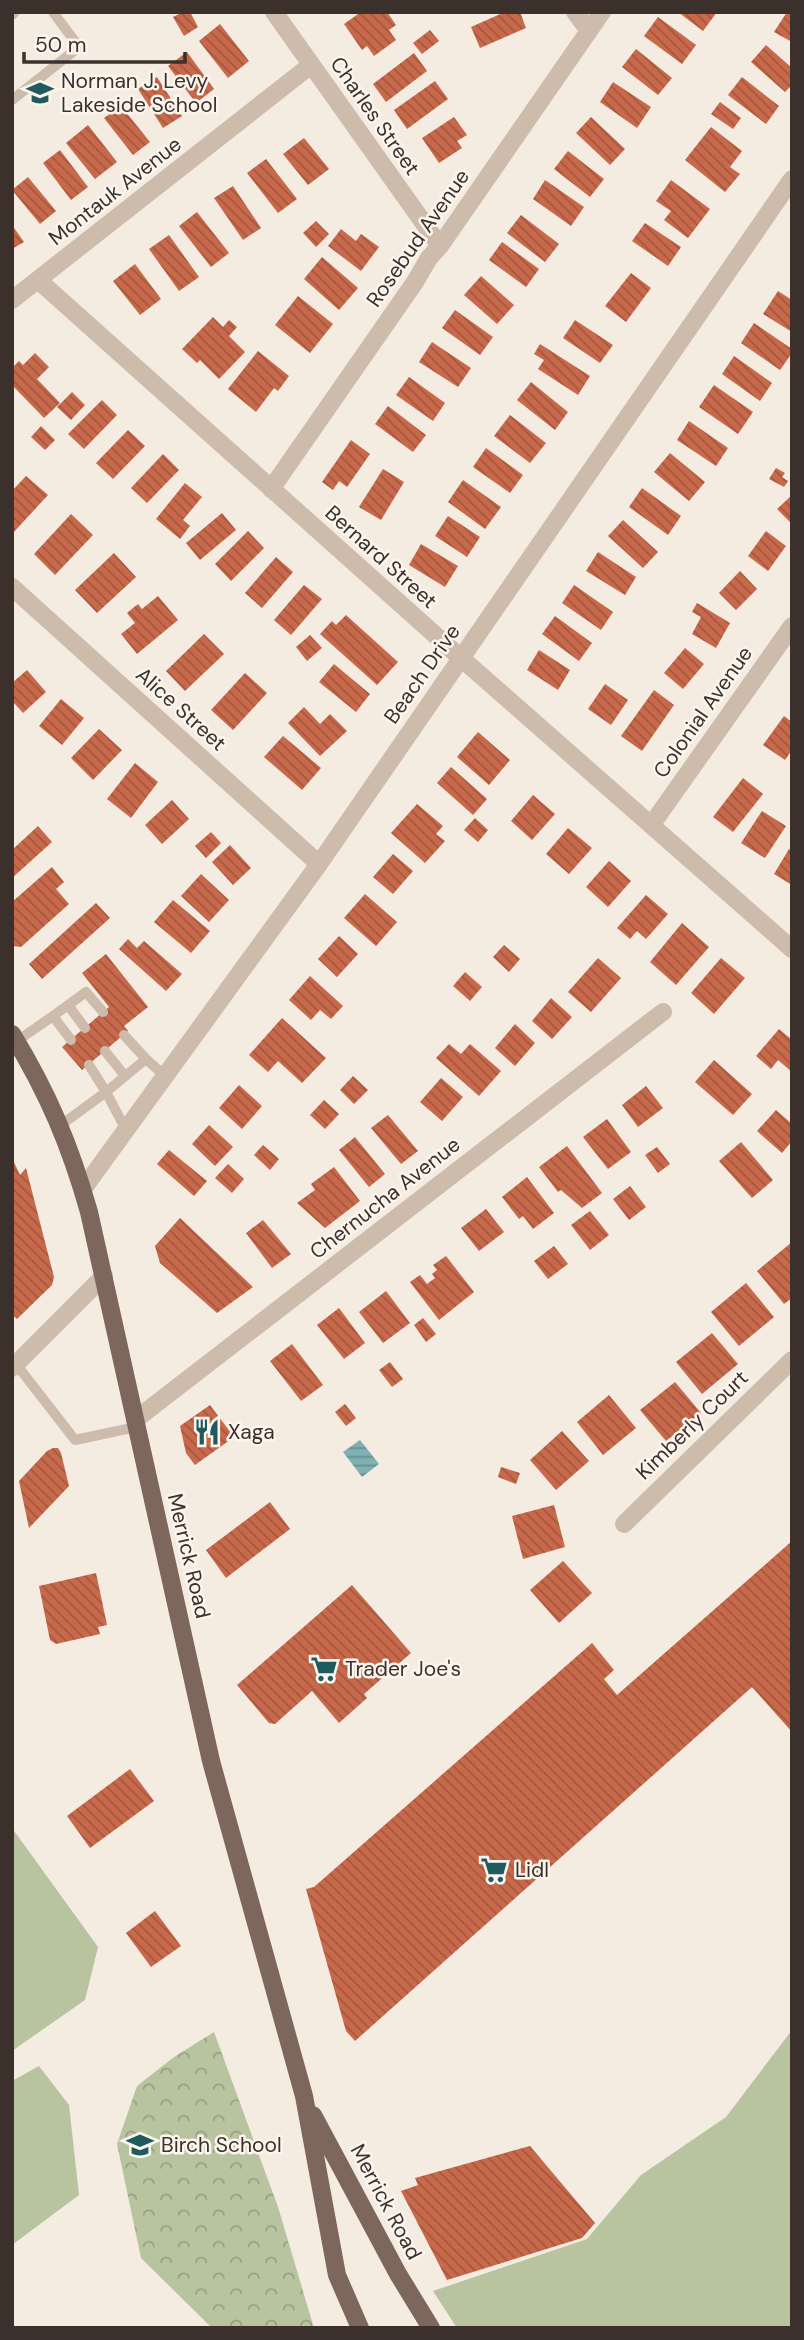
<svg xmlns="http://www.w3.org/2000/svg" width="804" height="2340" viewBox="0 0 804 2340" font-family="'DM Sans',sans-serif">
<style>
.green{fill:#b8c4a0}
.forest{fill:url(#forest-crowns)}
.water{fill:url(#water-rules)}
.building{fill:url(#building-back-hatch)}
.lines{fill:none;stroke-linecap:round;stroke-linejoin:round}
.lane{stroke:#cdbbac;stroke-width:10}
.street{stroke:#cdbbac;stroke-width:18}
.primary{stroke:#7d675c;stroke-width:18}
.labels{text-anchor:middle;stroke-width:5;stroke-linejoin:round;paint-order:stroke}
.poi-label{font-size:21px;fill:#3b302b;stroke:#fbf5ee;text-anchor:start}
.street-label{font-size:21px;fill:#3b302b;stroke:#fbf5ee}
</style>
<defs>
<pattern id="forest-crowns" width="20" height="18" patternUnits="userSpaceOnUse" patternTransform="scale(1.75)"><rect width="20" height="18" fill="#b8c4a0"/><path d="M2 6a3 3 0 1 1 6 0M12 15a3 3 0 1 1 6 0" fill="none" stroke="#97a083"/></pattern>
<pattern id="water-rules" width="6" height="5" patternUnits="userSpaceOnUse" patternTransform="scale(1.75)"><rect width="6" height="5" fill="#7fb0b2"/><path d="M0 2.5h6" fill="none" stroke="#699091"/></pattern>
<pattern id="building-back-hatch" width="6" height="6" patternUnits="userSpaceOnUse" patternTransform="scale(1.75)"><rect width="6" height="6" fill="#c8694b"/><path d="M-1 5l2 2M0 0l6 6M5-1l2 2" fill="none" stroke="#a4573f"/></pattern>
</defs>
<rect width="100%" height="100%" fill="#f4ebe1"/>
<path class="green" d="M12,1828L98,1947L85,2000L12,2051Z
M792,2030V2328H457L433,2291L587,2239L641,2175L726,2117Z
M39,2066L69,2105L79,2195L12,2245V2081Z"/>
<path class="forest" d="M214,2032L278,2207L314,2328H212L141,2258L117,2144L137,2086L174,2057Z"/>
<path class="water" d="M360,1440L379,1464L362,1477L343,1452Z"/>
<path class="building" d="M183,12H190L198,27L184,36L173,17Z
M361,12H387L396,25L389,30L396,40L374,56L367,46L362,50L344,24Z
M505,12H520L526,28L480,48L471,27Z
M678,12H717L703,31Z
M787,12L792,13V42L774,32Z
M658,17L696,45L682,64L644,36Z
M220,24L249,61L228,78L199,41Z
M430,30L439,41L422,54L413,43Z
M766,45L792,68V85L785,92L751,62Z
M636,49L672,78L658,95L622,67Z
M187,52L214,89L196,103L168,66Z
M414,53L427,71L386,102L373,84Z
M157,77L182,116L163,128L138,89Z
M742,77L779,106L766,124L728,95Z
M435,81L448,99L407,129L394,110Z
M613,82L651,107L637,128L600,102Z
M720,102L741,118L733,129L711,114Z
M121,106L150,142L133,155L104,118Z
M454,117L467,135L457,141L462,148L439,163L422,138Z
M591,117L625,149L610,165L576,133Z
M88,125L117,162L95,179L66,143Z
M711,127L742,151L730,167L740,174L725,192L685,160Z
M304,138L329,169L308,185L283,154Z
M60,150L88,187L71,200L43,163Z
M568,151L604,179L590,197L554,169Z
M266,159L297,199L278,213L247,173Z
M28,177L56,211L40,224L12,190Z
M545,180L584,207L571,226L533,199Z
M671,180L710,209L688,238L664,220L671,211L656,201Z
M233,186L261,228L243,240L214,198Z
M197,212L229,253L211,267L179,226Z
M521,215L559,244L545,262L507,233Z
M316,221L329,234L316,247L303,233Z
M645,223L681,247L668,266L632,241Z
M12,225L24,242L12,249Z
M341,229L356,241L361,234L379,247L361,271L328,246Z
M169,235L199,277L179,291L149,249Z
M502,242L539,269L526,287L489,260Z
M322,257L358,288L339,310L304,279Z
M135,264L161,299L140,315L113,281Z
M631,273L651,288L626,322L605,306Z
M481,276L514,305L497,324L464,295Z
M778,291L792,300V332L763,314Z
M298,296L333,324L310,353L275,325Z
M455,310L493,337L480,355L442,328Z
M213,317L223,327L229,320L237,327L229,336L245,352L219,379L200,360L197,363L182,349Z
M575,320L613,345L600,363L563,338Z
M754,323L792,349V353L780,370L741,343Z
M432,342L471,368L458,387L419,362Z
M540,344L590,376L578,395L538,369L544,360L534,354Z
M258,351L289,376L278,391L274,388L256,412L228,389Z
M35,353L49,367L37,379L60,403L44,418L12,385V368L19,361L23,365Z
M734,356L772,383L760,401L722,374Z
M409,377L445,403L433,421L396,395Z
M531,382L568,412L555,430L517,400Z
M714,385L753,412L738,434L699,407Z
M72,392L85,405L71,420L57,407Z
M102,400L117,415L84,449L68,434Z
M388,406L426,435L413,452L375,424Z
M510,415L546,443L530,463L494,436Z
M689,421L728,448L716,466L677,440Z
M41,426L55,440L45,450L31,437Z
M128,430L145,446L113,479L96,463Z
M351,440L370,454L347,487L339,481L333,490L322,482Z
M486,448L523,475L510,493L473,467Z
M670,453L705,482L689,501L654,472Z
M163,454L179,470L147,503L131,488Z
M776,468L785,473L782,477L788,481L784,487L769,479Z
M383,469L404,482L381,520L359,507Z
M26,476L48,495L12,534V491Z
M463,480L501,507L485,529L448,502Z
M185,483L202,497L183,520L190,526L180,539L156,519Z
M642,488L681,516L668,535L629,507Z
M792,495V524L777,509Z
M222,513L236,530L200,560L186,543Z
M71,514L93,535L55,575L34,554Z
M448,516L480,537L467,557L435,536Z
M623,520L658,552L643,568L608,536Z
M248,531L264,548L231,581L215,564Z
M766,531L786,546L768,571L748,556Z
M421,544L458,566L445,587L409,565Z
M598,552L636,577L625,595L586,571Z
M114,553L136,577L97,613L75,590Z
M276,557L293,572L262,608L245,593Z
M740,571L757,589L736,610L719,593Z
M304,585L322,599L291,635L274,620Z
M574,585L613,612L601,630L562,603Z
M158,596L178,620L137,654L121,634L135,623L127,613L138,604L142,609Z
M697,603L730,623L716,648L692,634L701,617L692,612Z
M346,615L398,662L377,685L320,634L332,621L336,625Z
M555,616L592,643L579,661L542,634Z
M204,634L224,654L185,691L166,671Z
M310,635L322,648L307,661L296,647Z
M685,648L704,664L683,689L664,673Z
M539,650L570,670L558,690L527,670Z
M334,664L370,694L356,712L319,682Z
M27,670L46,692L23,713L14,703L12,704V683Z
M245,673L267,693L233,730L211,710Z
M605,684L628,700L611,725L588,709Z
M654,690L674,705L642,751L621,736Z
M61,699L84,718L62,745L39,726Z
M304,707L320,724L330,714L347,731L320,756L288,723Z
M784,716L792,722V750L785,760L763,745Z
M99,729L122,750L93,780L71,758Z
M478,732L510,760L489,785L457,757Z
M283,736L321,768L302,790L264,757Z
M135,763L158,782L131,818L107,799Z
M451,767L487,799L473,815L437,783Z
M743,778L763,794L733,832L713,817Z
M533,795L555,814L532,840L511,821Z
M172,800L189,819L162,844L145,825Z
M417,804L443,826L436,834L445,841L425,863L391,833Z
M762,811L786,826L765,858L741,843Z
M475,818L488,830L478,842L464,830Z
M38,826L52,842L12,878V850Z
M568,828L592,848L569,874L546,854Z
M211,832L221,843L206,858L195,846Z
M230,845L251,868L233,885L212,862Z
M789,849L792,851V885L774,874Z
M393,854L413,871L393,894L373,877Z
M609,861L631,881L608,907L586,887Z
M52,867L64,882L56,889L69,904L21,947L12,946V902Z
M201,874L229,900L209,922L181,896Z
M365,894L397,922L376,946L344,918Z
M646,895L668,914L646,939L637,931L630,939L617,928Z
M173,900L210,931L191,953L154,922Z
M96,903L110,918L42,979L29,964Z
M682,923L709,947L676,985L650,962Z
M339,936L358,954L337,977L318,959Z
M128,939L137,948L144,941L182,974L166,991L119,949Z
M504,945L520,959L509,972L493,957Z
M106,954L148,1007L124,1026L128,1031L82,1070L62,1047L109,1007L82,973Z
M598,958L621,978L591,1012L568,992Z
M721,958L745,978L714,1014L691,993Z
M465,972L482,987L470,1001L453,986Z
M310,976L343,1006L331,1019L320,1010L311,1020L289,1000Z
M551,998L572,1017L552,1039L532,1021Z
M282,1018L326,1058L302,1083L278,1061L268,1072L249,1055Z
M515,1024L535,1043L515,1066L495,1048Z
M779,1029L792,1040V1072L778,1060L771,1069L756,1056Z
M449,1044L461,1054L470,1044L501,1071L479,1096L436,1058Z
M714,1060L752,1094L733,1115L695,1082Z
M353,1076L368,1090L354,1104L340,1090Z
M441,1078L463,1097L442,1121L420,1102Z
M239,1085L262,1106L242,1129L219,1108Z
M646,1086L663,1108L638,1127L622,1105Z
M324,1100L339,1114L325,1129L310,1115Z
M776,1110L792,1124V1141L782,1153L757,1131Z
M388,1115L418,1151L401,1164L371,1128Z
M607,1119L631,1152L608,1169L583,1137Z
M209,1125L233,1147L215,1166L192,1144Z
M355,1137L385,1174L369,1187L339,1150Z
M741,1142L773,1180L752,1198L719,1161Z
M263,1145L279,1159L270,1170L254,1155Z
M567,1146L602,1193L582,1208L561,1190L558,1192L539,1167Z
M657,1147L670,1164L658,1173L645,1155Z
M169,1150L207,1181L194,1196L157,1164Z
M12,1158L20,1175L26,1168L54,1277L52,1285L17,1319L12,1314Z
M228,1164L244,1179L232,1193L215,1178Z
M334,1167L360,1201L325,1228L297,1203L315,1190L311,1184Z
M527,1177L554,1213L533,1229L523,1216L519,1219L502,1197Z
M630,1186L646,1207L629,1220L613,1199Z
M486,1209L504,1232L479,1251L461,1228Z
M590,1211L609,1235L590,1250L571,1225Z
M180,1218L253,1287L217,1313L160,1263L155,1246Z
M263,1220L291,1254L272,1268L246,1233Z
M792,1242V1298L784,1304L757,1271Z
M554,1246L568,1264L548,1279L534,1261Z
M446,1256L474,1292L439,1320L410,1282L420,1275L427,1284L435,1278L432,1274L437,1270L433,1265Z
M746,1283L774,1317L739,1346L711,1312Z
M386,1291L410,1323L383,1343L359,1312Z
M339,1308L365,1343L344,1359L317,1325Z
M423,1318L436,1334L426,1342L414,1325Z
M712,1333L738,1364L702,1394L676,1362Z
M292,1344L323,1385L301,1401L270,1361Z
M390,1362L403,1379L392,1387L379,1370Z
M675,1382L701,1413L666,1441L640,1410Z
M609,1395L636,1428L603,1455L577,1422Z
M345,1404L356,1418L346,1426L335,1412Z
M210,1405L234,1437L195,1465L186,1453L180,1426Z
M562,1431L589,1461L556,1490L530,1460Z
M53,1448H58L61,1453L69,1486L29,1528L19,1481L47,1451Z
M501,1467L520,1473L516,1484L498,1477Z
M270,1502L290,1529L226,1578L206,1550Z
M554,1505L565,1547L523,1559L512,1516Z
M792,1541V1732L752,1687L355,2041L346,2031L306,1889L314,1887L592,1643L614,1670L604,1679L617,1695Z
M563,1561L592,1593L559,1623L530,1590Z
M96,1573L107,1625L98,1627L100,1634L56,1644L50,1640L39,1586Z
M352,1585L411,1653L364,1694L367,1698L339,1723L312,1691L275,1724L269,1723L237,1685Z
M130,1769L154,1801L90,1848L67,1816Z
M155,1911L181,1946L151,1967L126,1933Z
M530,2146L595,2223L582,2238L447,2280L401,2191L418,2185L415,2178Z"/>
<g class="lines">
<path class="lane" d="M12,15L15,12
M12,100L79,47L53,12
M68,1005L85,1028
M53,1016L86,992L103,1012
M124,1035L146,1059
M17,1041L53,1016L71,1040
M105,1051L125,1076
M61,1125L106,1092L89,1065
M126,1130L106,1092L146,1059L166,1077
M16,1364L75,1440L136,1427"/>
<path class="street" d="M274,12L440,246
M575,12L589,31
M38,280L461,658L792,949
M12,300L311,65
M271,489L415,282L429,258L440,246L602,12
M12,587L319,864
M652,824L792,626
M83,1189L319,864L792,179
M12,1368L104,1276
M135,1420L663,1012
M624,1524L792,1360"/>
<path class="primary" d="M12,1034C48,1093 70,1145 89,1212L211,1761L304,2096L337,2275L360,2328
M313,2115L398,2274L431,2328"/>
</g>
<defs>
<g id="school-bare" transform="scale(2.1)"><path d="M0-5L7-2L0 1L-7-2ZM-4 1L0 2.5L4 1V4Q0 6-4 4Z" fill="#1f5a5e" stroke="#fbf5ee" stroke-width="2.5" paint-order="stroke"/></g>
<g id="restaurant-bare" transform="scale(2.1)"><path d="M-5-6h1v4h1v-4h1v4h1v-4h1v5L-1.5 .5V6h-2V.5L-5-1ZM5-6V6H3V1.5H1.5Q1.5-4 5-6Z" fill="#1f5a5e" stroke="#fbf5ee" stroke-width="2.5" paint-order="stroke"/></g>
<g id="supermarket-bare" transform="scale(2.1)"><path d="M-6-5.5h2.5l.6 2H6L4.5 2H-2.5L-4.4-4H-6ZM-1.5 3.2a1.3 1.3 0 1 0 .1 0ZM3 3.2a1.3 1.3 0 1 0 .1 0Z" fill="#1f5a5e" stroke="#fbf5ee" stroke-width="2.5" paint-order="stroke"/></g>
</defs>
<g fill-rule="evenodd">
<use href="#school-bare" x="40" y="93"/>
<use href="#restaurant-bare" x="207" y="1432"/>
<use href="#supermarket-bare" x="324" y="1669"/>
<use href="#supermarket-bare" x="494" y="1870"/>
<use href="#school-bare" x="140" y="2145"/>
</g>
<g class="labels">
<g class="poi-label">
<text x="61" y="88">Norman J. Levy<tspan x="61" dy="24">Lakeside School</tspan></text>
<text x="228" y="1439">Xaga</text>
<text x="345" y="1676">Trader Joe's</text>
<text x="515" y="1877">Lidl</text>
<text x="161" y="2152">Birch School</text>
</g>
<g class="street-label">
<text transform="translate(375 116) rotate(55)" y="7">Charles Street</text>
<text transform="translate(115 191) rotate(-38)" y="7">Montauk Avenue</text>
<text transform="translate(418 238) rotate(-55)" y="7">Rosebud Avenue</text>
<text transform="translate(381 557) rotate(42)" y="7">Bernard Street</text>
<text transform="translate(422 674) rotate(-55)" y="7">Beach Drive</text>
<text transform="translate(181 709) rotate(42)" y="7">Alice Street</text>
<text transform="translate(703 712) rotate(-55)" y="7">Colonial Avenue</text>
<text transform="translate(385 1198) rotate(-38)" y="7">Chernucha Avenue</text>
<text transform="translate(692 1425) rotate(-44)" y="7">Kimberly Court</text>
<text transform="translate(189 1556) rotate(77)" y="7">Merrick Road</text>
<text transform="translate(386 2202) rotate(62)" y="7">Merrick Road</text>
</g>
</g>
<rect width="804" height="2340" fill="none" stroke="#3b302b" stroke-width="28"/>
<path d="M24 52v10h161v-10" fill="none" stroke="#3b302b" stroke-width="3.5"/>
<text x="35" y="52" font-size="21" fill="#3b302b" stroke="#fbf5ee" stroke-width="5" paint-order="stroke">50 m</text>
</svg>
